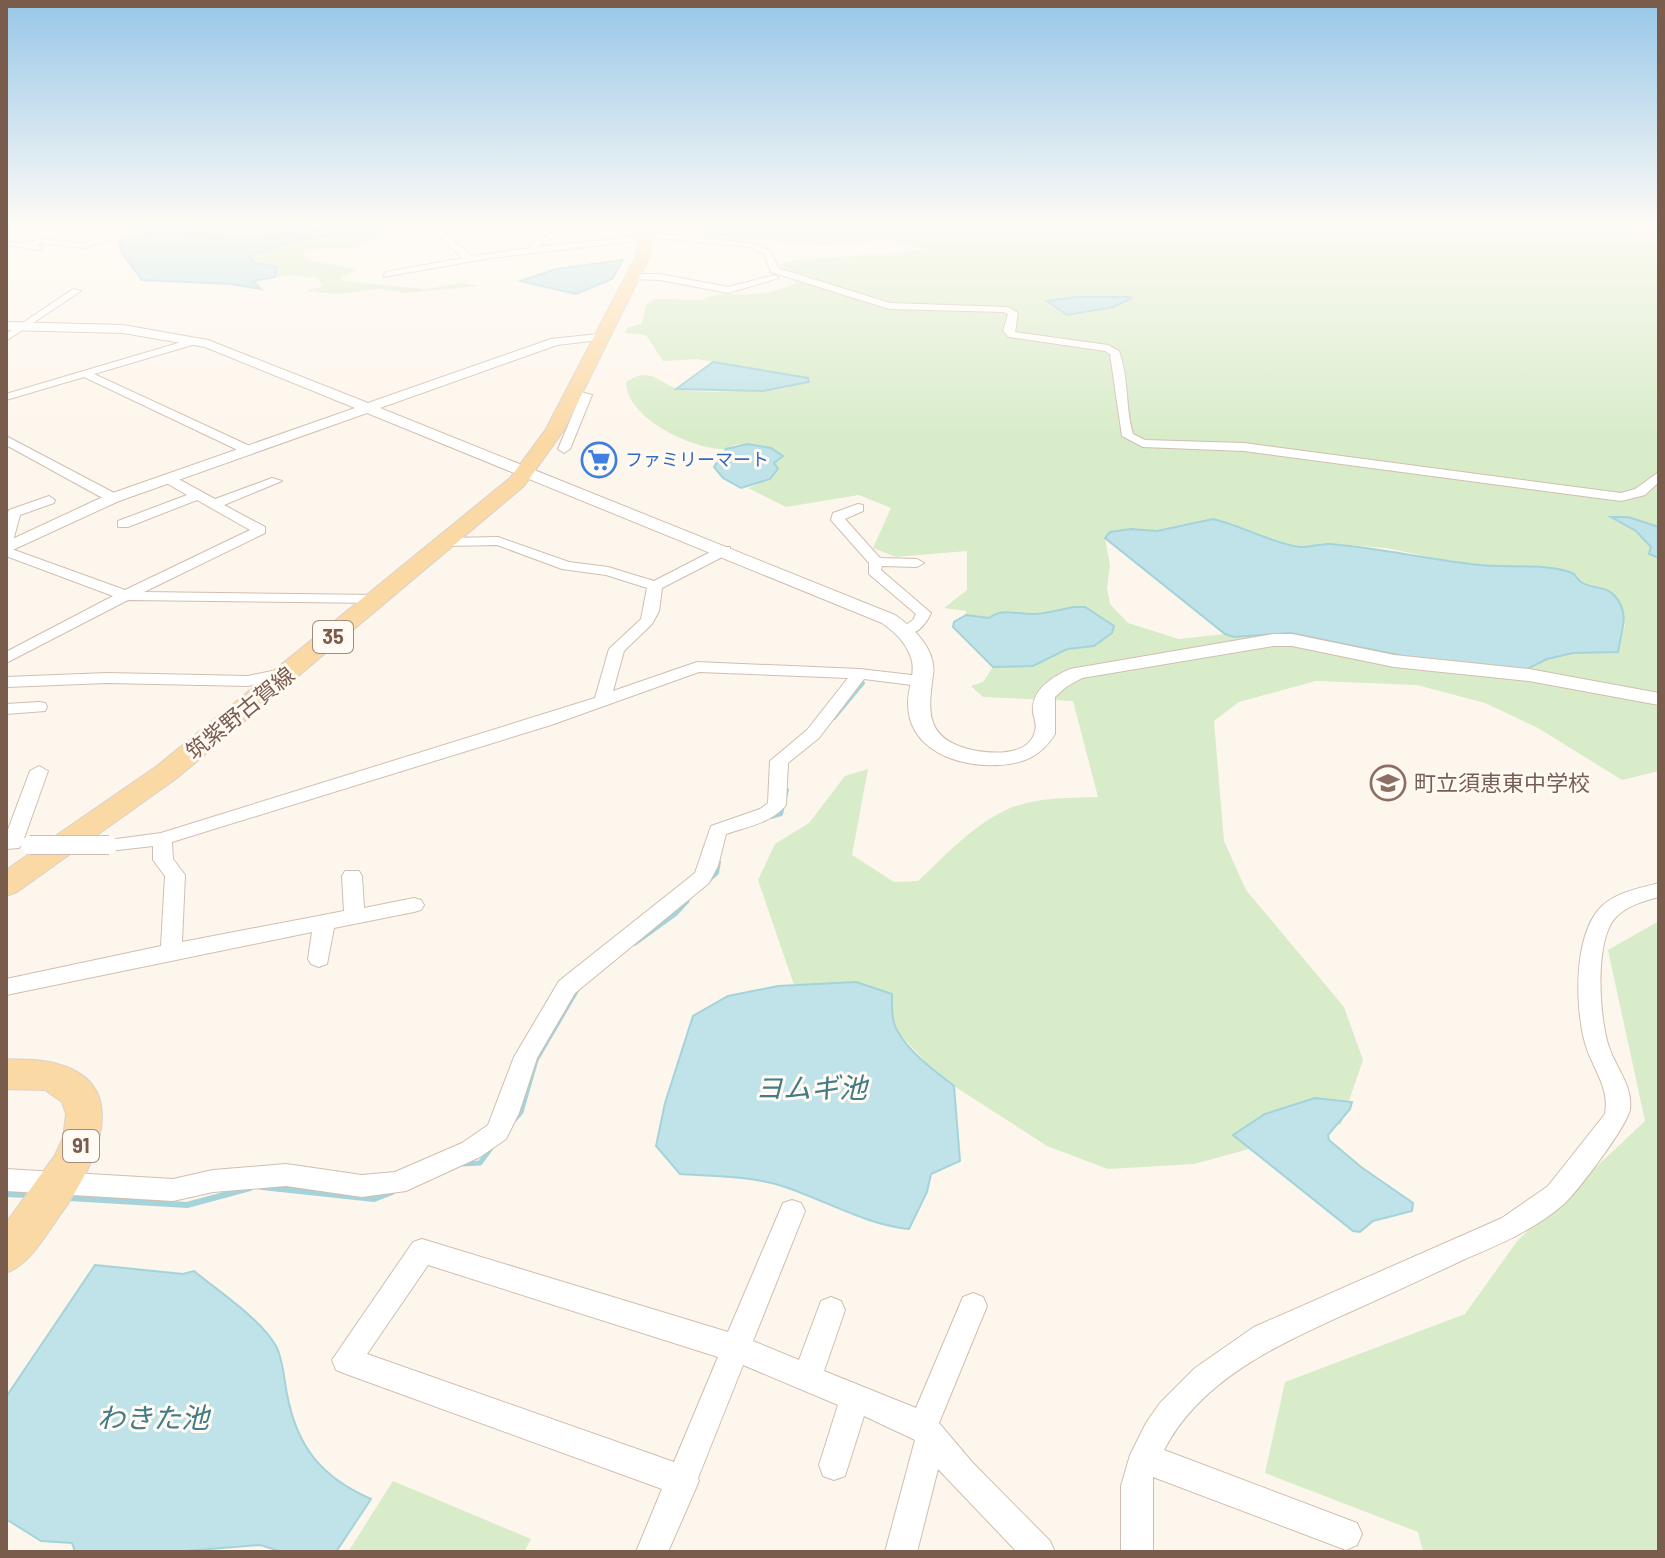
<svg xmlns="http://www.w3.org/2000/svg" width="1665" height="1558" viewBox="0 0 1665 1558" font-family="Barlow,'Noto Sans JP',sans-serif">
<style>
.green{fill:#d8ecc9;fill-rule:evenodd}
.water{fill:#bfe3e8;stroke:#a5d3da;stroke-width:2}
.lines{fill:none;stroke-linecap:round;stroke-linejoin:round}
.stream-far2{stroke:#a5d3da;stroke-width:4}
.stream-far1{stroke:#a5d3da;stroke-width:5}
.stream{stroke:#a5d3da;stroke-width:6}
.minor-casing{stroke:#d1beb0;stroke-width:2}
.tertiary-casing{stroke:#d1beb0;stroke-width:2}
.primary-casing{stroke:#dad1cd;stroke-width:2}
.minor{fill:#fff;fill-rule:evenodd}
.tertiary{fill:#fff;fill-rule:evenodd}
.primary{fill:#fbd9a5;fill-rule:evenodd}
.minor-bridge-casing{stroke:#d1beb0;stroke-width:20;stroke-linecap:butt}
.minor-bridge{stroke:#fff;stroke-width:18}
.labels{text-anchor:middle;stroke-width:6;stroke-linejoin:round;paint-order:stroke}
.far-shop-label{font-size:18px;fill:#366cbe;stroke:#fffaf3;text-anchor:start}
.shield{fill:#fffaf3;stroke:#a28b7f;stroke-width:2}
.shield-label{font-size:20px;font-weight:bold;fill:#7a5c4d}
.street-label{font-size:22px;fill:#7a5c4d;stroke:#fffaf3}
.education-label{font-size:22px;fill:#785e54;stroke:#fffaf3;text-anchor:start}
.near-water-label{font-size:28px;font-style:italic;fill:#437c86;stroke:#fffaf3}
</style>
<rect width="100%" height="100%" fill="#fdf6ec"/>
<path class="green" d="M173,223H406C389,228 374,243 360,247C339,252 322,242 302,255L308,259L357,270L340,277L342,281L425,289L461,283L480,286L405,293L380,289L336,294L305,291L323,286L318,278L289,275L272,278L275,277L248,257L290,241L341,234L335,229L249,237L152,233L153,227L148,226H106Z
M706,223H1659V527L1628,517L1612,518L1636,531L1652,547L1649,554L1659,558V771L1622,780L1538,728L1485,703L1417,685L1316,681L1239,702L1214,721L1224,841L1246,890L1344,1007L1363,1060L1341,1124L1194,1164L1108,1169L1047,1146L954,1086L930,1067L898,1032L893,1018L856,982L794,985L758,880L775,844L809,823L845,776L868,769L852,855L894,882L918,881C943,858 969,829 1000,813C1029,797 1066,798 1098,797L1073,701L983,697L971,686L983,682L993,667L1033,666L1067,649L1094,646L1114,626C1104,619 1092,609 1081,607C1064,605 1047,615 1031,614C1016,613 1001,607 989,618L966,615V611L944,608L967,590V551L896,557L873,548L891,508L859,495L786,507L748,488L770,479L777,470L774,463L782,456C769,447 751,441 734,445C726,447 731,449 723,449C692,449 626,418 626,382C651,366 656,382 678,389C695,394 767,391 787,388L795,376L698,359L663,361L646,335L624,333L629,327L641,324L647,304L654,299L699,300L720,294L742,295L770,292L795,284L796,274L780,265L788,261L928,250L888,240L824,246L695,234L690,230ZM1232,523L1250,534L1304,548L1322,543L1386,548L1458,563L1540,568L1582,583L1602,587L1625,625L1618,652H1573L1547,659L1523,671L1408,657L1290,633L1234,637L1225,634L1179,639L1128,623L1110,604L1107,588L1110,565L1105,538L1110,532L1131,529L1157,531L1184,524Z
M1659,921V1552H1423L1418,1532L1265,1473L1285,1382L1465,1314L1518,1240L1645,1121L1608,950Z
M393,1481L531,1539L524,1552H348Z"/>
<path class="water" d="M335,229L342,234L290,241L249,257L255,263L277,267L275,277L253,281L261,289L231,284L142,280L122,253L119,241C159,223 205,238 248,237C277,237 306,229 335,229Z
M623,260L612,279L576,294L520,281L556,269Z
M1077,297H1128L1132,298L1113,307L1067,315L1047,301Z
M713,362L808,378L809,382L763,391L676,389Z
M747,444L771,448L783,456L774,463L778,469L770,479L741,488L723,478L714,467L726,449Z
M1611,517H1628L1659,527V558L1649,554L1651,547L1636,531Z
M1213,519C1243,526 1268,542 1300,547C1310,548 1319,543 1330,544C1381,548 1430,560 1481,565C1506,568 1549,563 1572,573C1576,575 1577,579 1581,582C1591,589 1604,585 1614,595C1631,613 1621,631 1618,652L1573,653L1547,659L1523,671L1408,657L1290,633L1234,637L1225,634L1105,538L1110,532L1131,529L1157,531Z
M1074,607H1085L1114,626L1112,633L1094,646L1067,649L1033,666L993,667L953,627L954,622L966,615L989,618C1003,607 1018,615 1034,614C1046,614 1062,609 1074,607Z
M856,982L892,994C892,1006 891,1021 898,1032C910,1053 935,1071 954,1086L960,1161L931,1174L927,1192L909,1229C864,1224 827,1201 785,1187C753,1176 714,1176 680,1174L656,1146L665,1103L693,1016L728,996L778,986Z
M1315,1098L1352,1102L1350,1109L1328,1135L1329,1140L1361,1167L1413,1203L1412,1211L1373,1221L1360,1232L1353,1231L1233,1135L1265,1114Z
M95,1265L183,1274L194,1271C218,1291 261,1319 276,1346C283,1359 284,1379 287,1394C297,1447 321,1477 371,1499L336,1552H283L260,1545L173,1552H75L72,1543L41,1541L6,1519V1397Z"/>
<g class="lines">
<path class="stream-far2" d="M834,718L863,683
M771,817L781,814L787,790
M708,881L717,873L719,862"/>
<path class="stream-far1" d="M635,943L675,914L687,901
M514,1120L521,1112L536,1060L578,988
M463,1164L480,1163L491,1148
M262,1187L279,1189
M247,1189L250,1188"/>
<path class="stream" d="M262,1187L374,1199L392,1192
M6,1194L28,1195
M69,1198L187,1205L250,1188"/>
<g class="minor-casing">
<path id="minor" d="M423,223H432L472,256L531,248L530,244L571,223H581L536,247L640,236L631,235L634,231L751,243L771,251L778,268L890,303L1008,307L1018,313L1015,332L1108,345L1119,351C1129,378 1125,407 1133,434L1145,440L1244,443L1621,493L1635,489L1659,472V482L1645,495L1621,501L1244,451L1143,447L1122,436L1110,354L1105,351L1009,337L1003,331L1008,314L1003,312L889,309L771,272L764,254L749,247L648,237L645,240L491,258L383,277L386,272L463,258Z
M128,228L135,230L85,248L41,243L36,245L43,248L39,250L6,245V241L24,243L41,239L84,243Z
M632,274H660L728,287L775,275L779,278L728,293L660,280L629,279Z
M73,289L81,291L6,341V334Z
M195,338L200,341L199,343L94,374L252,447V453H244L84,377L6,400V394Z
M573,390L592,395L570,449L564,453L558,449L580,397L569,395V391Z
M6,436L118,495L119,498L108,501L6,445Z
M163,475H171L215,499L272,478L282,481L224,505L265,527V533L144,592L378,595L385,599L378,603L128,600L6,663V652L113,596L6,556V547L125,590L250,530L197,500L128,527H118V521L187,495L163,481Z
M49,496L55,500L54,503L20,515L13,541L6,545V518L9,510Z
M858,504L863,505V511L845,519L880,558L917,559L924,563L917,567L882,566L881,570L931,613C925,626 915,637 900,634L897,631L913,620L916,614L869,574V563L831,520L833,513Z
M498,537L569,562L608,567L654,581L720,547H730V553L662,588L659,611L652,624L624,651L613,691L697,662L860,669L920,676L928,681L920,686L864,679L819,738L788,763L786,805C772,823 746,827 726,834L718,866L709,883L575,993L537,1058L519,1113L506,1139L480,1157L406,1191L362,1197L286,1186L213,1192L173,1201L6,1191V1169L173,1179L213,1170L286,1164L362,1175L395,1172L462,1143L488,1125L514,1057L559,981L695,873L711,826L760,809L768,803L770,761L807,730L848,678L699,672L551,725L172,842L173,859L185,875L182,942L344,911L342,876L345,871H359L362,876L364,908L414,898L421,900L424,905L421,910L414,912L334,928L327,964L319,967L311,964L308,959L312,932L6,995V979L161,946L165,876L153,860V846L109,851L99,845L102,841L161,833L595,698L609,649L641,619L647,588L606,575L562,569L497,545L447,546L440,542L447,538Z
M286,668L292,670L294,673L292,676L248,686L107,683L6,687V677L107,673L248,676Z
M39,702L45,703L47,707L45,711L6,714V704Z
M39,766L48,771L22,844L19,848L6,849V835L30,771Z
M1659,883V897C1643,901 1627,906 1616,917C1594,940 1599,1018 1609,1047C1616,1068 1633,1086 1630,1109C1628,1125 1578,1191 1565,1203C1536,1229 1500,1244 1465,1259C1427,1277 1388,1295 1350,1312C1280,1344 1201,1378 1164,1450L1357,1523L1362,1534L1357,1545L1346,1550L1153,1477V1552H1121V1486L1130,1455L1146,1423L1160,1403L1195,1368L1254,1327L1502,1218L1548,1186L1605,1114C1610,1087 1592,1068 1585,1043C1575,1007 1573,934 1602,906C1617,892 1640,888 1659,883Z
M792,1200L801,1203L805,1211L753,1341L799,1360L821,1301L831,1297L841,1301L845,1310L824,1371L916,1408L963,1297L973,1293L983,1297L987,1306L939,1423L972,1462L1050,1541L1055,1552H1017L938,1469L917,1552H885L915,1440L864,1416L845,1476L834,1480L823,1476L819,1465L838,1405L743,1365L698,1478L699,1481L668,1552H636L662,1489L346,1374L336,1370L332,1360L413,1242L422,1239L728,1332L783,1203ZM428,1265L718,1357L674,1462L367,1354Z"/>
</g>
<g class="tertiary-casing">
<path id="tertiary" d="M6,322L123,325L208,340L368,403L551,339L607,333V339L557,345L380,408L895,615C913,627 937,650 933,675C929,705 924,733 959,746C978,754 1029,760 1035,731C1037,724 1034,719 1033,712C1031,690 1052,677 1070,669L1273,634H1292L1394,655L1529,669L1659,693V705L1529,681L1394,667L1292,646H1273L1082,678L1066,687L1055,697V734C1042,755 1024,764 999,765C959,767 908,751 908,703C908,688 915,675 912,661C907,643 896,633 882,623L367,413L119,501L6,553V542L107,495L355,408L205,347L123,333L6,330Z"/>
</g>
<g class="primary-casing">
<path id="primary" d="M626,223H638L651,238L649,258L564,430L524,486L177,778L17,892L6,896V870L157,766L510,478L546,429L635,258L639,238Z
M6,1059C20,1060 35,1059 49,1062C139,1080 94,1168 60,1215C45,1236 30,1264 6,1273V1223L55,1155L63,1138L66,1114L62,1102L45,1090L6,1089Z"/>
</g>
<use href="#minor" class="minor"/>
<use href="#tertiary" class="tertiary"/>
<use href="#primary" class="primary"/>
<g class="minor-bridge-casing">
<path id="minor-bridge" d="M30,845H109"/>
</g>
<use href="#minor-bridge" class="minor-bridge"/>
</g>
<linearGradient id="sky" x2="0" y2="1"><stop stop-color="#97c7e8"/><stop offset="0.51" stop-color="#fefbf6"/><stop offset="1" stop-color="#fefbf6" stop-opacity="0"/></linearGradient>
<rect width="1665" height="441" fill="url(#sky)"/>
<defs>
<g id="supermarket-ring" transform="scale(1.8)"><circle r="9.5" fill="#fffaf3" stroke="#3f7fe0" stroke-width="1.5"/><path d="M-6-5.5h2.5l.6 2H6L4.5 2H-2.5L-4.4-4H-6ZM-1.5 3.2a1.3 1.3 0 1 0 .1 0ZM3 3.2a1.3 1.3 0 1 0 .1 0Z" fill="#3f7fe0"/></g>
<g id="school-ring" transform="scale(1.8)"><circle r="9.5" fill="#fffaf3" stroke="#8d6e63" stroke-width="1.5"/><path d="M0-5L7-2L0 1L-7-2ZM-4 1L0 2.5L4 1V4Q0 6-4 4Z" fill="#8d6e63"/></g>
</defs>
<g fill-rule="evenodd">
<use href="#supermarket-ring" x="599" y="460"/>
<use href="#school-ring" x="1388" y="783"/>
</g>
<g class="labels">
<g class="far-shop-label">
<text x="625" y="466">ファミリーマート</text>
</g>
<g class="shield">
<rect x="313" y="621" width="40" height="32" rx="6"/>
<rect x="63" y="1130" width="36" height="32" rx="6"/>
</g>
<g class="shield-label">
<text x="333" y="644">35</text>
<text x="81" y="1153">91</text>
</g>
<g class="street-label">
<text transform="translate(240 713) rotate(-39)" y="8">筑紫野古賀線</text>
</g>
<g class="education-label">
<text x="1414" y="791">町立須恵東中学校</text>
</g>
<g class="near-water-label">
<text x="811" y="1098">ヨムギ池</text>
<text x="153" y="1428">わきた池</text>
</g>
</g>
<rect width="1665" height="1558" fill="none" stroke="#7a5c4d" stroke-width="16"/>
</svg>
